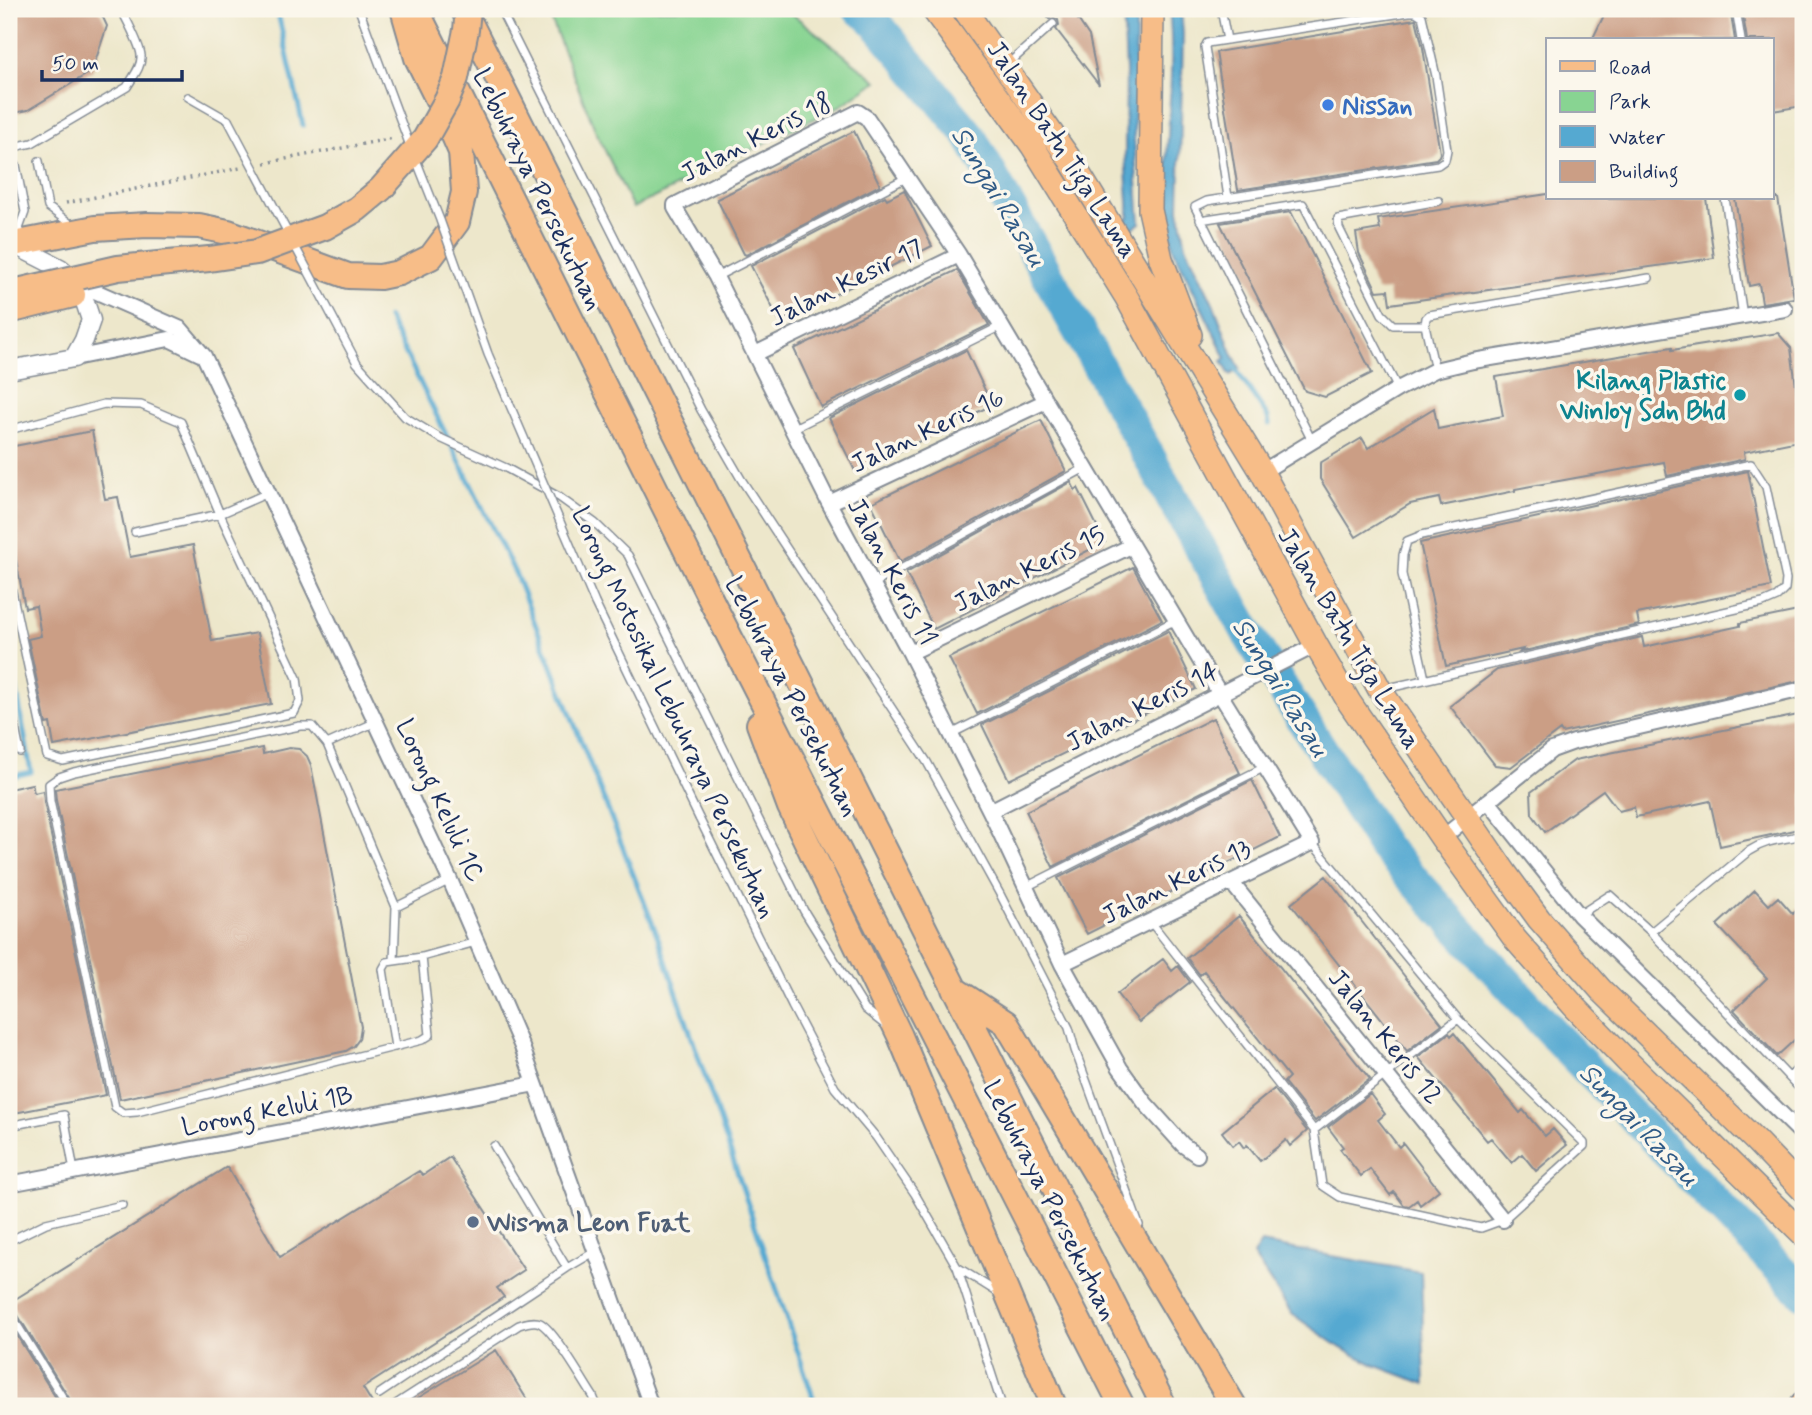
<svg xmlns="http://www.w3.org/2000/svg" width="1812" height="1415" viewBox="0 0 1812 1415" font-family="Mynerve,sans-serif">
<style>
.green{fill:#88d492;stroke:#528278;stroke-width:2}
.water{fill:#55a9d1;stroke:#386c98;stroke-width:2}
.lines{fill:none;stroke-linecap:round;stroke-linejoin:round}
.stream{stroke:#55a9d1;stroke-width:5}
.river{stroke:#55a9d1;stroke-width:33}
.building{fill:#cb9e85}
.service-casing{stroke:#848b94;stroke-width:10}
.minor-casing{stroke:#848b94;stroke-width:18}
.tertiary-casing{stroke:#848b94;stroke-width:21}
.primary-casing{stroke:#848b94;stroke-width:26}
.trunk-casing{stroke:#848b94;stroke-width:28}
.path{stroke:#848b94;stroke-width:3.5;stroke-dasharray:2 5;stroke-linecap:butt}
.service{stroke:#fff;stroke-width:7}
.minor{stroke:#fff;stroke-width:14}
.tertiary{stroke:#fff;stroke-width:18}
.primary{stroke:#f7bd88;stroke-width:23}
.trunk{stroke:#f7bd88;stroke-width:24}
.service-bridge-casing{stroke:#848b94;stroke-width:10;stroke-linecap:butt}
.trunk-bridge-casing{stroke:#848b94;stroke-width:28;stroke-linecap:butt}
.service-bridge{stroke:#fff;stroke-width:7}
.trunk-bridge{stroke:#f7bd88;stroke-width:24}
.shop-dot{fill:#3f7fe0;stroke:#fbf7ec;stroke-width:2.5}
.culture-dot{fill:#0f9aa8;stroke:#fbf7ec;stroke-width:2.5}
.service-dot{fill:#5c6f8a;stroke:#fbf7ec;stroke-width:2.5}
.labels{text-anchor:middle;stroke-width:7;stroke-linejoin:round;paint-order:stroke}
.shop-label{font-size:26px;font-weight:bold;fill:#366cbe;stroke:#fbf7ec;text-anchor:start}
.street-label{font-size:26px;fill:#1b2f5e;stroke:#fbf7ec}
.culture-label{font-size:26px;font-weight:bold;fill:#0d838f;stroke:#fbf7ec;text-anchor:end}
.service-label{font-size:26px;font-weight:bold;fill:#4e5e75;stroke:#fbf7ec;text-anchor:start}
.water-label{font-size:28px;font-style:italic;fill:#2f5a86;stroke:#fbf7ec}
</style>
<rect width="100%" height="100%" fill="#fbf7ec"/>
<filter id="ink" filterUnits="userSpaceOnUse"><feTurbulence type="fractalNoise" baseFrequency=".0143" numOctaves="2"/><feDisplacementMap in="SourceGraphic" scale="14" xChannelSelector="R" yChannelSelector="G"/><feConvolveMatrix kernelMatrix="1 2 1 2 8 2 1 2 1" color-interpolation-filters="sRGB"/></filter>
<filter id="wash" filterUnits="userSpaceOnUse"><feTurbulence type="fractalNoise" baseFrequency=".00686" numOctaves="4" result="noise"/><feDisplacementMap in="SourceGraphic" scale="28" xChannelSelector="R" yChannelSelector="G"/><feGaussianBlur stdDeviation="1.57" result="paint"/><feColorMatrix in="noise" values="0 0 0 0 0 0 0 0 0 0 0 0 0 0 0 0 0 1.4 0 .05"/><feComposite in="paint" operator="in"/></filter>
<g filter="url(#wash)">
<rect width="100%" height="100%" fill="#ede7cb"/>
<path class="green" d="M547,9H786L877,81L842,105L633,208L596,132Z"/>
<path class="water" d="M1123,9H1135L1136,27L1134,139L1140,223L1130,230L1125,220L1129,217L1125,153L1126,71Z
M1169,9H1181L1183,34L1179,209L1186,246L1213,303L1233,355L1240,368L1230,375L1222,361L1226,358L1173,248C1157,169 1178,88 1169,9Z
M1261,1243L1421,1272L1425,1384L1377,1366L1341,1348L1292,1314L1253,1255Z"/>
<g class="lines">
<path class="stream" d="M277,9L303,125
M388,318L516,575L659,940L816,1406
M1236,370L1268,417L1269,424
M9,649L31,772L9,777"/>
<path class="river" d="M859,9L870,16L969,135L1254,644L1384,847L1558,1039L1803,1293"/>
</g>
<g id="blocks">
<path class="building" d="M9,9H99L107,26L92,71L28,110L9,114Z
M1041,9H1071L1089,36L1099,85L1056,29L1059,25L1058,20L1054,18L1049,19Z
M1607,9H1730L1735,40H1592Z
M1742,9H1803V106L1772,111V40H1747Z
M1416,19L1423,48L1440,153L1439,156L1436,159L1238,190L1216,52Z
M854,131L880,185L746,255L744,254L717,199Z
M904,190L932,246L780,322L751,266L885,196L887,199Z
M1548,194V198H1706L1714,258L1390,304L1388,290L1377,291L1359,253L1356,233L1380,229L1378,219Z
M1735,198H1778L1794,298L1762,303L1759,284L1749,286Z
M1291,212L1372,373L1325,397L1305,391L1220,223Z
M957,270L989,325L821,407L794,349Z
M1778,333L1791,348L1803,440L1744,452L1745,459L1667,476L1664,462L1515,489V491L1441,506L1439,498L1410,504L1356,537L1320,479V463L1362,438L1368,448L1434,408L1438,429L1503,416L1496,377L1672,347V350Z
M966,350L992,405L856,473L829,418Z
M1041,420L1066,471L900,562L871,503Z
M92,431L105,499L118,497L130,557L193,545L212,641L257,633L271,704L54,746L50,723L46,724L28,639L41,636L36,606L25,608L9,522V447Z
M1748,471L1771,587L1637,614L1639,625L1520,652L1523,649L1446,666L1420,543Z
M1071,482L1075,490L1078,488L1105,542L934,629L906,573Z
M1133,567L1162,620L977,714L949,658Z
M1803,610V680L1562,733L1560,730L1511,767L1495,765L1450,706L1497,670L1642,637L1644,647L1740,626V623Z
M1168,631L1196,689L1009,780L982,725Z
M1803,714V828L1720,846L1710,801L1636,817L1634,807L1619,811L1603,790L1545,832L1532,814L1531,792L1575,760Z
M1213,718L1240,773L1053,867L1026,811Z
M262,748L263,754L289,748L299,749L307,756L311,765L361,1027L359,1039L354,1046L346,1051L120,1099L56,800L55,789Z
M1252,780L1280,837L1087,934L1058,878Z
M32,784L34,793L43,791L44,802L106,1095L9,1114V789Z
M1326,876L1442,1024L1407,1051L1291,904Z
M1755,890L1769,905L1778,897L1793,914L1803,904V1032L1777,1056L1734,1010L1767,978L1717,925Z
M1239,916L1370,1079L1315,1121L1284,1082L1289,1077L1204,971L1200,975L1187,958Z
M1163,959L1172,971L1178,966L1190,982L1139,1022L1117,994Z
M1449,1033L1451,1036L1454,1033L1520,1113L1523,1110L1545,1136L1553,1129L1567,1145L1536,1171L1522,1154L1512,1163L1491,1138L1487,1141L1418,1057Z
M1274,1089L1307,1131L1290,1146L1286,1140L1260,1161L1247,1145L1244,1148L1239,1141L1233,1146L1222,1132Z
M1370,1094L1385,1114L1378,1120L1399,1147L1403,1143L1439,1190L1420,1205L1417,1200L1409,1206L1404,1205L1394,1192L1390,1195L1370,1169L1361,1176L1340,1149L1343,1147L1328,1127Z
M450,1157L524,1270L497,1288L504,1297L363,1388L374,1406H74L14,1309L9,1306V1303L227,1167L280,1257L419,1171L423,1175Z
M9,1323L61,1406H9Z
M496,1350L531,1406H405Z"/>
</g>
</g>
<g filter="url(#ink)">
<use href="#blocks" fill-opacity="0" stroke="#848b94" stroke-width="2"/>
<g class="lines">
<g class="service-casing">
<path id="service" d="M500,9L701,410L741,479L927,762L1001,896L1069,1028L1075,1050L1139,1225
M1221,9L1227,40
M1736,9L1741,40
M1008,64L1053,24
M188,97L228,120
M9,148L32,143L127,87C132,78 142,67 141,56C141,46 126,19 121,9
M39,161L48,207L72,225
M1228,197L1205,47L1207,43L1409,12H1416L1422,16L1436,76L1447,150L1445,160L1438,165L1207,201L1195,207L1312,441
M1725,198L1743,316
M1200,220L1303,204L1398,389
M16,237L25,212L16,165
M716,277L906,178
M1425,325H1393L1382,314L1339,228L1338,219L1439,201
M1435,370L1425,325L1426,318L1429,315L1649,278
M792,429L1001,326
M9,430L104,404L141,405L181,422L220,514L268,493
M506,468L559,497L595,523L628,555L804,911L865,1009L885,1025
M9,577L47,756L63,761L294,713L300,701L297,678L220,514L135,532
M873,584L1085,468
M1384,689L1763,603L1777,597L1785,589L1786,579L1766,487L1751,464L1422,535L1407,541L1403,555L1402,574L1425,679
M9,699L20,752
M951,734L1176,620
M327,744L376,722
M699,818L792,1006L835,1088L876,1137L915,1194L957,1267L1002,1406
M1026,887L1265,767
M396,907L450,880
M1579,915L1610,895L1651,932L1803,1092
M1150,921L1314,1130L1322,1185L1340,1197L1481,1228L1503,1220L1584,1146V1143L1458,1019L1312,843
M1651,932L1749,851C1767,839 1783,840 1803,835
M394,961L396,907L327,744L312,726H300L74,772L59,777L49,784L50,801L115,1107L123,1113L137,1112L422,1040L430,1035L422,957
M395,1047L383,969L387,962L422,957L476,942
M1790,1077L1803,1063
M9,1126L64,1115L74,1171
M1314,1130L1458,1019
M494,1146L567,1268
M9,1241L46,1223L122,1205
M957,1267L997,1292
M9,1312L68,1406
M379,1394L567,1268L596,1251
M393,1406L519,1325C525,1323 534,1320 540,1323C554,1330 583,1381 593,1396L597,1406"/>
</g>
<g class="minor-casing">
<path id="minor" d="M79,284L181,329L204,356L450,880L522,1047L651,1406
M755,354L959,255
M74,358L169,339L200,354
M1262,472L1398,389L1435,370L1473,361L1785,309
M829,503L1046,401
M910,653L1131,546
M1488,801L1579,915L1803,1135
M990,811L1316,645
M1442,838L1552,750L1574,742L1803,689
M1231,882L1503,1220
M1062,964L1312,843L1220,694L959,255L867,118L858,112L675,205V208L716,277L829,503L910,653L990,811L1062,964L1120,1068L1145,1103L1183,1145L1197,1155
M9,1184L535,1084"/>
</g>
<g class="tertiary-casing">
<path id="tertiary" d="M9,370L74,358L84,340L91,320L79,284L60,268L13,244L9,246"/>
</g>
<g class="primary-casing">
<path id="primary" d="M933,9L1032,145L1127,298L1316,645L1349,702L1442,838L1515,939L1573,1005L1627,1061L1803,1234
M964,9L1071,161L1262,472L1380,690L1506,874L1539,919L1601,990L1755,1140L1803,1190
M1152,9L1150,210L1161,259L1190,335"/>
</g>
<g class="trunk-casing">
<path id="trunk" d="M416,9L717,612L1122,1406
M463,9L1164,1406
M13,244L95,228L147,225L199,226L228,232L348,276L380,277L399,273L431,257L457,222L464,192L461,152L442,108L417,58L403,9
M759,724L790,807L900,1036L1054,1406
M954,989L1006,1023L1234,1406
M1802,1406L1803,1404"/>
</g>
<path class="path" d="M265,163L394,138
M66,203L240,168"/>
<use href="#service" class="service"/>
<use href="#minor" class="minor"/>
<use href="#tertiary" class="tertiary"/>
<use href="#primary" class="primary"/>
<use href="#trunk" class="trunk"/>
<g class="service-bridge-casing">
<path id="service-bridge" d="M359,9L410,146
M228,120L357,363L405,417L438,437L506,468
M415,157L440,220L488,354L595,603L699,818"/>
</g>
<g class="trunk-bridge-casing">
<path id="trunk-bridge" d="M9,293L118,268L209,259L257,252L325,227L357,209L381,189L425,139L447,100L456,78L466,30L468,9
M9,311L73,295"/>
</g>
<use href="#service-bridge" class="service-bridge"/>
<use href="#trunk-bridge" class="trunk-bridge"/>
</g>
</g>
<circle class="shop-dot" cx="1328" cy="105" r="7"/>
<circle class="culture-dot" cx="1740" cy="395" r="7"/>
<circle class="service-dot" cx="473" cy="1222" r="7"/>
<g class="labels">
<g class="shop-label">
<text x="1342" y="114">Nissan</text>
</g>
<g class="street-label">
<text transform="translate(756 137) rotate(-27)" y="9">Jalan Keris 18</text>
<text transform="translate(1063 149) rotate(57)" y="9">Jalan Batu Tiga Lama</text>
<text transform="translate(539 189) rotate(64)" y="9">Lebuhraya Persekutuan</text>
<text transform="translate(846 282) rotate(-26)" y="9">Jalan Kesir 17</text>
<text transform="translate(927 430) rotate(-25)" y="9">Jalan Keris 16</text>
<text transform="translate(1029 568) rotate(-26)" y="9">Jalan Keris 15</text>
<text transform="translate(893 571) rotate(62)" y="9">Jalan Keris 11</text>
<text transform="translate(1350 638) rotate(59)" y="9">Jalan Batu Tiga Lama</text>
<text transform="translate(793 696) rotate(63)" y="9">Lebuhraya Persekutuan</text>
<text transform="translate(1142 706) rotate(-27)" y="9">Jalan Keris 14</text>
<text transform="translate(675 712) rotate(65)" y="9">Lorong Motosikal Lebuhraya Persekutuan</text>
<text transform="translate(441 800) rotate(65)" y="9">Lorong Keluli 1C</text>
<text transform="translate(1176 881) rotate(-26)" y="9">Jalan Keris 13</text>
<text transform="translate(1386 1036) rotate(51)" y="9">Jalan Keris 12</text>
<text transform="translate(267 1110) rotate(-11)" y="9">Lorong Keluli 1B</text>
<text transform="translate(1051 1200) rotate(63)" y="9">Lebuhraya Persekutuan</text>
</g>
<g class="culture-label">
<text x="1726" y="389">Kilang Plastic<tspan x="1726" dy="30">Winloy Sdn Bhd</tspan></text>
</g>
<g class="service-label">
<text x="487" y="1231">Wisma Leon Fuat</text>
</g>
<g class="water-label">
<text transform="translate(1000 196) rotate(59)" y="10">Sungai Rasau</text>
<text transform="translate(1282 687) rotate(58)" y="10">Sungai Rasau</text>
<text transform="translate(1640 1124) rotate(46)" y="10">Sungai Rasau</text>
</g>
</g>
<rect width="1812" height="1415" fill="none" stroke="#fbf7ec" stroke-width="35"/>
<rect x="1546" y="38" width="228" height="161" fill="#fbf7ec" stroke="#a1a7b3" stroke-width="2"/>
<rect x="1560" y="61" width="35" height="10" fill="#f7bd88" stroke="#a1a7b3" stroke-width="2"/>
<text x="1609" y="74" font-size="21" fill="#1b2f5e">Road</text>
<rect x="1560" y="91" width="35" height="21" fill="#88d492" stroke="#a1a7b3" stroke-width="2"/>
<text x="1609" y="108" font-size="21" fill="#1b2f5e">Park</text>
<rect x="1560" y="126" width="35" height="21" fill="#55a9d1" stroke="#a1a7b3" stroke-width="2"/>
<text x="1609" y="144" font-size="21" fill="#1b2f5e">Water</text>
<rect x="1560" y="161" width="35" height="21" fill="#cb9e85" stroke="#a1a7b3" stroke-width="2"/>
<text x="1609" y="178" font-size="21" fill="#1b2f5e">Building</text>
<path d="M42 70v10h140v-10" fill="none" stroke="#1b2f5e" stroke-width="3.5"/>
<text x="52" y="70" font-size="21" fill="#1b2f5e" stroke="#fbf7ec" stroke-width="5" paint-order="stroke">50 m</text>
</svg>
